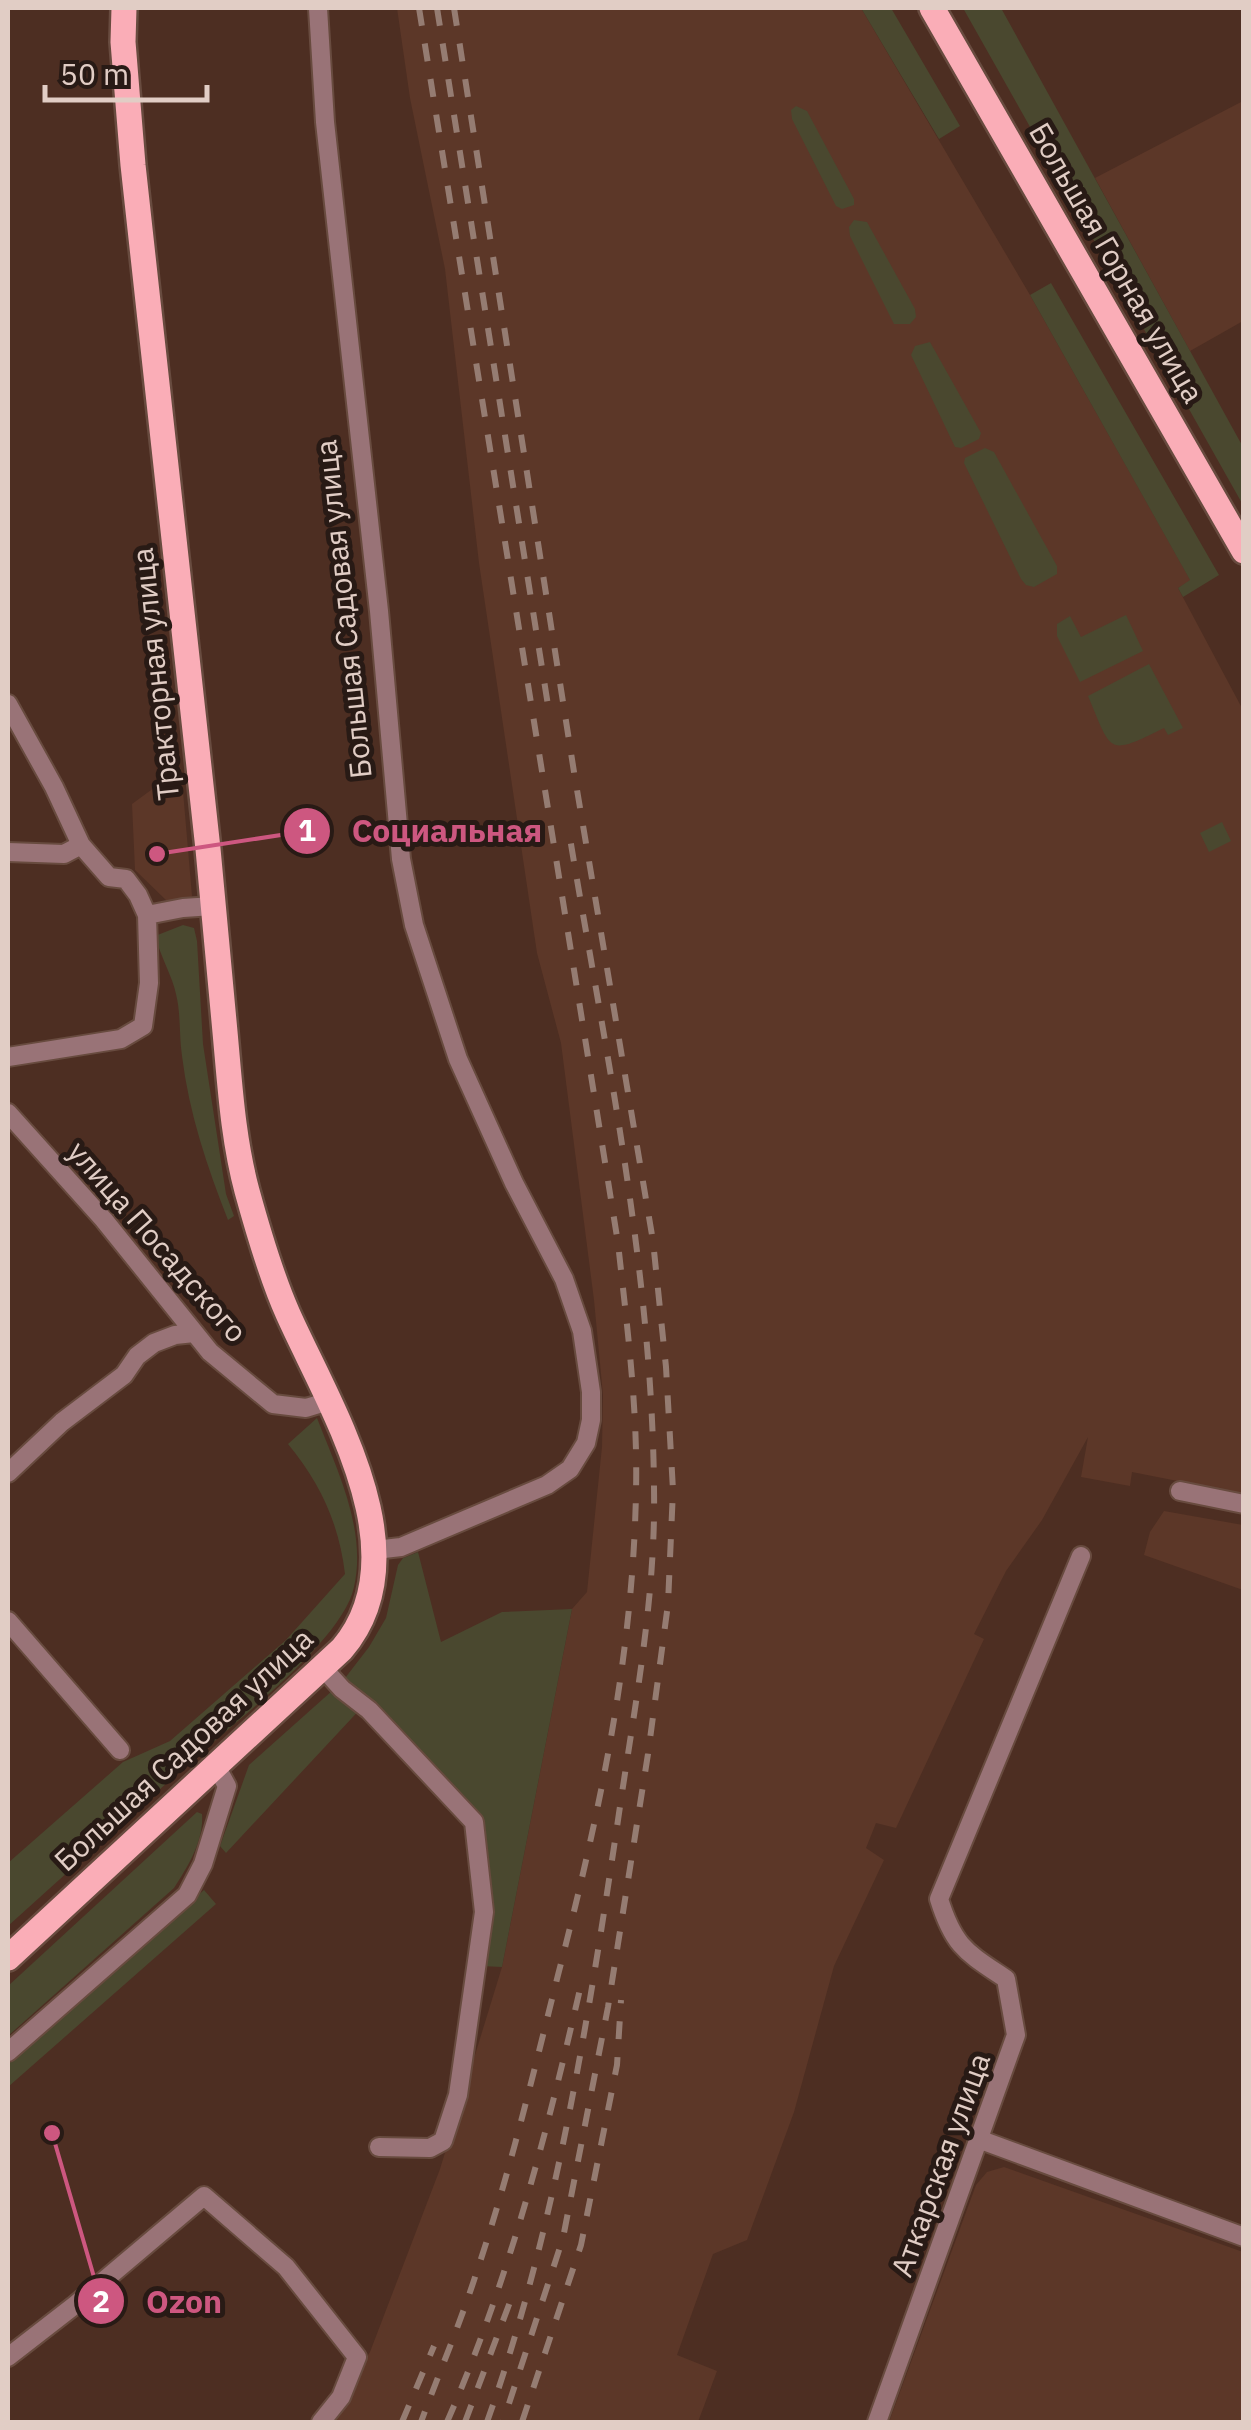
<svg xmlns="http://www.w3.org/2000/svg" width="1251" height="2430" viewBox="0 0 1251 2430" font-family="'IBM Plex Sans',sans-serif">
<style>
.built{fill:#5c3728}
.green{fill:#4a482f}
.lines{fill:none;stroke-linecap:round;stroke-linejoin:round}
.street-casing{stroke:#684b3f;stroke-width:22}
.primary-casing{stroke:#684b3f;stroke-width:30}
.street{stroke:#997377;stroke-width:18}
.primary{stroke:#faadb7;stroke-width:25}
.rail{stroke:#957c72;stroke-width:6;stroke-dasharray:18 18;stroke-linecap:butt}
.labels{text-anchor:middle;stroke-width:10;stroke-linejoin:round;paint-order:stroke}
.street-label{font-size:30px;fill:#e1cdc5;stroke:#281a15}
.leader{fill:none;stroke:#cd5780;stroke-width:4}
.callout-dot{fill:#cd5780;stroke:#281a15;stroke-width:4}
.mark-label{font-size:30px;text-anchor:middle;font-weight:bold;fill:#fff}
.callout-label{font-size:32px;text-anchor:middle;font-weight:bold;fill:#cd5780;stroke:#281a15;stroke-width:10;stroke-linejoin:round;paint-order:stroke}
</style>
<rect width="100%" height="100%" fill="#4d2e22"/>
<path class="built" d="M397,8H861L1030,295L1191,581L1178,588L1243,710V1494L1132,1472L1130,1486L1081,1477L1088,1437L1042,1520L1006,1571L974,1634L984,1639L896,1828L876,1823L866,1848L884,1860L834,1966L794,2112L747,2240L713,2254L677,2355L717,2371L698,2422H325L370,2352L440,2169L502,1967L572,1609L587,1592L602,1447L603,1395L594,1300L561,1043L537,953L479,563L445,269L410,98Z
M1243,101V321L1190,351L1095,178Z
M181,768L192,896L186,902L167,901L135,870L132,804Z
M1164,1511L1243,1525V1590L1144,1555L1150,1532Z
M1004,2167L1243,2252V2422H889L976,2185L987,2172Z"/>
<path class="green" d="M861,8H891L960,126L939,139Z
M963,8H1001L1243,447V505Z
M796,106L807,111L854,199V205L842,209L836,206L792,119L791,110Z
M854,220L867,222L915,309L916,317L910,324H894L850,236L849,227Z
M1051,283L1219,575L1183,597L1178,588L1190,580L1030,295Z
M930,342L981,433L979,439L961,448L955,447L911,355L915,346Z
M985,448L994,452L1057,566V574L1034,587L1026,585L1021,579L964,463L965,458Z
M1126,615L1143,651L1080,682L1057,636V624L1070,616L1081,637Z
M1149,664L1183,728L1168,735L1164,728C1106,757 1112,752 1088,696Z
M1222,822L1231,841L1209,852L1200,833Z
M183,925L194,928L197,941L203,1044L226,1194L234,1216L228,1220C207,1167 189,1113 182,1056C179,1036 181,1014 176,994C173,978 160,955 155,936Z
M317,1418C337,1470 367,1530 354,1587C343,1641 232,1724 189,1763C129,1817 68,1872 8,1926V1863L123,1762L170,1741L286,1640L345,1574C339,1523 320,1483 288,1444Z
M418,1552L441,1642L502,1612L572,1609L502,1967L481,1966L489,1912L484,1821L365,1704L226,1853L220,1846L249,1765L342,1682L369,1647L386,1618L398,1565L403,1558Z
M197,1812L202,1814C204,1841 188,1866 174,1888L8,2036V1986Z
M204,1890L216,1904L8,2087V2064Z"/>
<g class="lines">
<g class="street-casing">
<path id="street" d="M318,8L325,122L379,611L401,859L414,925L458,1059L514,1183L564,1279L582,1331L591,1392V1420L586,1443L570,1469L547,1485L401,1547L375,1550
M8,704L54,787L81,845L109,877L126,879L138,895L147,915L183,908L213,906
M8,852L64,854L81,845
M8,1057L121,1039L143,1026L149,983L147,915
M8,1113L104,1220L210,1352L273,1404L306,1408L329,1401
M8,1473L62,1422L124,1375L137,1356L154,1343L175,1335L194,1333
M1180,1491L1244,1504
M8,1621L120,1750
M323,1668L342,1689L369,1710L474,1822L484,1912L458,2095L443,2141L430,2148L379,2147
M8,2052L187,1895L203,1864L227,1786L216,1766
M981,2140L1244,2237
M8,2357L75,2305L204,2196L286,2267L357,2357L341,2397L321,2422
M877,2422L1016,2035L1006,1979C966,1952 954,1947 939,1899L1081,1556"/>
</g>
<g class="primary-casing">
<path id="primary" d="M932,8L1244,551
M8,1958L342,1649C423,1554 330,1408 288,1314C271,1276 258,1231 247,1191C233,1139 230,1086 225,1032C219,971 214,910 208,849C184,621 160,393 133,165L123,42L124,8"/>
</g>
<use href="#street" class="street"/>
<use href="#primary" class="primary"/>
<path class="rail" d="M419,8L618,1243C627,1326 638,1409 636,1492C633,1657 599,1816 558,1975C533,2075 509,2176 476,2274C460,2324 439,2373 421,2422
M437,8L550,718
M454,8L574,772L653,1241L666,1367L673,1490L668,1604L648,1754L608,2007L563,2238L503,2422
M402,2422L434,2346
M447,2422C508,2283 546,2137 580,1989
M465,2422L510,2302
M487,2422C555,2231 587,2027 617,1827C633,1714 656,1602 654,1488C652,1266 604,1045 568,826
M522,2422L581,2245L617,2065L621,2000"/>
</g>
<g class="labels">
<g class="street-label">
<text transform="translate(1116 263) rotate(60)" y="10">Большая Горная улица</text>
<text transform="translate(344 609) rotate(-96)" y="10">Большая Садовая улица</text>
<text transform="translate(156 674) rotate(-96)" y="10">Тракторная улица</text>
<text transform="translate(157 1242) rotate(49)" y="10">улица Посадского</text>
<text transform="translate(184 1750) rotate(-43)" y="10">Большая Садовая улица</text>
<text transform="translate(941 2165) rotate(-70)" y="10">Аткарская улица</text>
</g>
</g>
<path class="leader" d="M157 854L307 831M52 2133L101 2301"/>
<g class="callout-dot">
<circle cx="157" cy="854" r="10"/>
<circle cx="52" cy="2133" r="10"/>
<circle cx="307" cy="831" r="25"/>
<circle cx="101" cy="2301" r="25"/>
</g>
<g class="mark-label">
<text x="307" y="841">1</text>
<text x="101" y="2312">2</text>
</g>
<g class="callout-label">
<text x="447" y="842">Социальная</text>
<text x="184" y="2313">Ozon</text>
</g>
<rect width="1251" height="2430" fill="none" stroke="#e1cdc5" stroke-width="20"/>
<path d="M45 85v15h162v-15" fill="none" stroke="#e1cdc5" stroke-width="5"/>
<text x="60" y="85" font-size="30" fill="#e1cdc5" stroke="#281a15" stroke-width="8" paint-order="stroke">50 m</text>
</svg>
